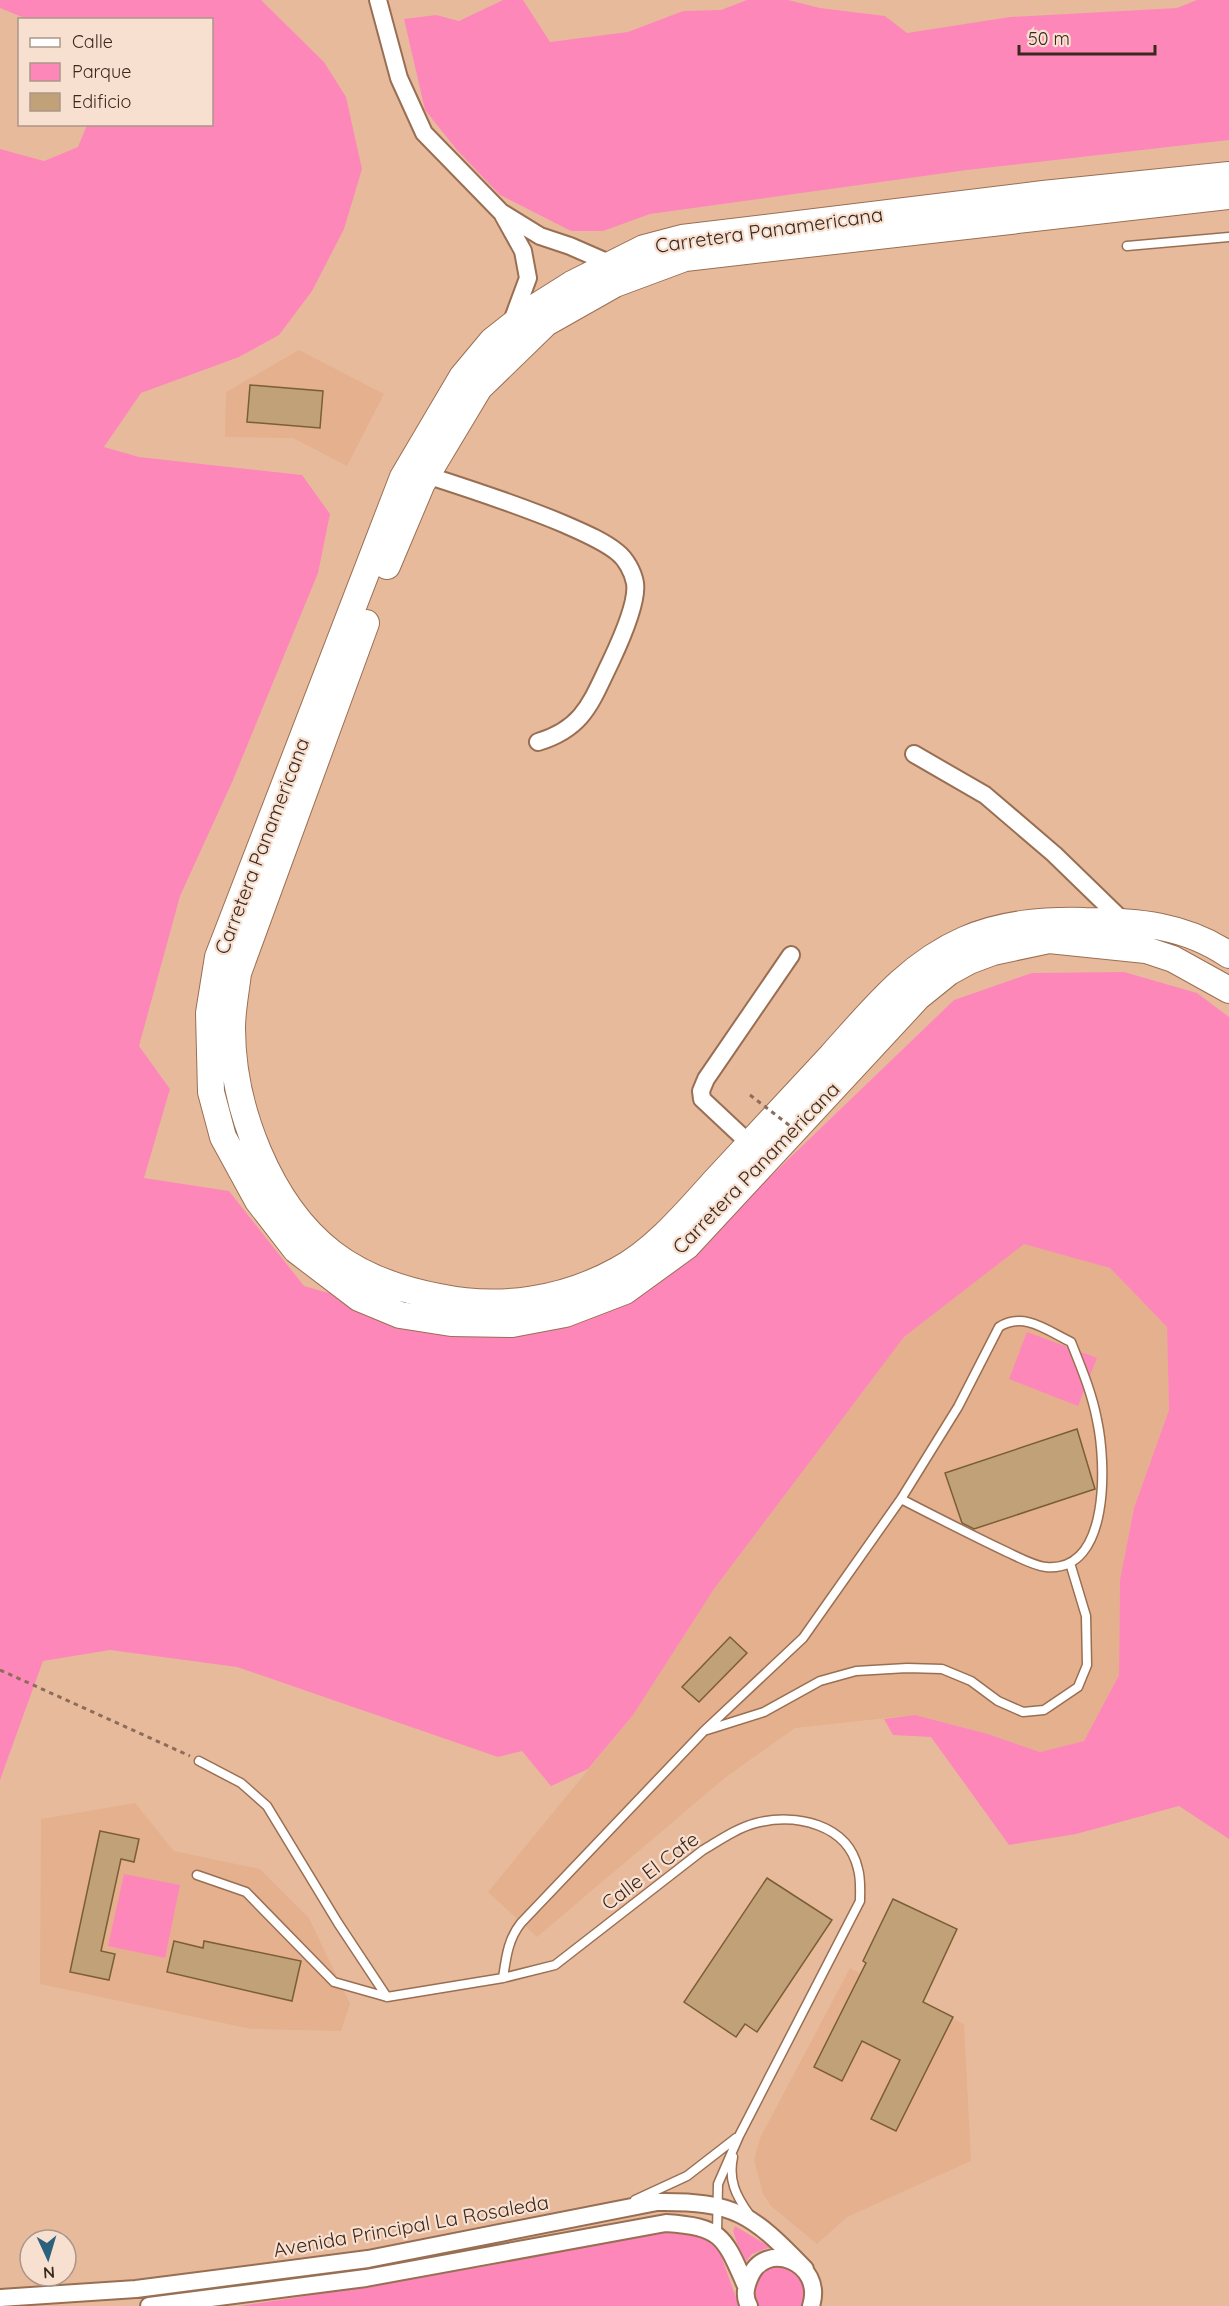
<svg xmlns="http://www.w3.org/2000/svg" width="1229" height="2306" viewBox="0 0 1229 2306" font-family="Quicksand,sans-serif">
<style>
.built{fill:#e5b08d}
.green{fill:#fe87ba}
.building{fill:#c1a177;stroke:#7b5e36;stroke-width:1.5}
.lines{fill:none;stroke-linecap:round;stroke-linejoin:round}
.service-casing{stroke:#996f53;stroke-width:11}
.minor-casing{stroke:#996f53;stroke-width:20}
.primary-casing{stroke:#996f53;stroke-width:28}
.path{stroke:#8d6d59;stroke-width:3;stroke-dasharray:4.5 4.5;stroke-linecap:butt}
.service{stroke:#fff;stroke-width:8}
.minor{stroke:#fff;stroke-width:16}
.primary{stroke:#fff;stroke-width:26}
.path-bridge{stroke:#8d6d59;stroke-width:3;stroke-dasharray:4.5 4.5;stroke-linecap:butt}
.labels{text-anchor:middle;stroke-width:4.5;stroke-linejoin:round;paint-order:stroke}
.street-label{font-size:20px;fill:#3a281c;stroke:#f8e0d1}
</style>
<rect width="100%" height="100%" fill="#e8ba9c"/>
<path class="built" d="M299,350L384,394L347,466L293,438L225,437L226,392Z
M1023,1243L1110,1268L1167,1327L1169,1410L1134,1508L1120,1580L1119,1675L1084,1741L1040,1752L988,1734L915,1715L795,1728L726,1777L537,1937L488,1892L633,1715L714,1589L904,1337Z
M135,1803L174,1851L260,1869L309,1918L350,2004L341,2031L251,2029L40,1984L41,1819Z
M850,1968L964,2024L971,2161L847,2217L817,2244L771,2206L763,2194L754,2160L760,2138Z"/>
<path class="green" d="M0,0H261L324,62L346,97L362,169L344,229L312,291L279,335L239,357L141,393L104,447L139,457L302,475L330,514L318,573L233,780L180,896L139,1046L170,1089L144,1178L229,1191L304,1286L456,1329L648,1275L772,1175L954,1000L1032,973L1124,972L1197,993L1229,1017V1839L1179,1806L1076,1834L1009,1845L931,1737L893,1735L884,1719L915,1715L988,1734L1040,1752L1084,1741L1119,1675L1120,1580L1134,1508L1169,1410L1167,1327L1110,1268L1024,1244L904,1337L714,1589L633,1715L588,1769L551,1786L522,1751L498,1757L237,1667L110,1650L43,1661L0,1780V149L44,161L78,147L87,125L212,124V20L27,19L0,8Z
M503,0H523L550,42L628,32L683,11L721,10L747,0H788L820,8L885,16L907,33L1010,17L1177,8L1197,0H1229V140L967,170L650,214L603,231H571L500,195L457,150L425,110L404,19L436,15L459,21Z
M1027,1332L1097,1358L1078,1406L1009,1379Z
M124,1874L180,1885L165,1958L108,1946Z
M735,2226L770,2247L752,2254L744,2264L733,2231Z
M652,2232L700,2235L719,2250L739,2306H240L300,2297L420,2273L482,2267Z
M779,2265C783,2266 791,2267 794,2269C806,2276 809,2295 803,2306H758C748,2287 759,2270 779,2265Z"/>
<path class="building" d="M250,385L323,391L320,428L247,422Z
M1077,1429L1095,1489L974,1529L962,1523L945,1473Z
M730,1637L747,1653L699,1702L682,1687Z
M100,1831L139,1839L134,1862L121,1859L101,1951L115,1954L109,1980L70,1972Z
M767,1878L832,1920L757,2032L745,2024L736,2037L684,2002Z
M893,1899L957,1929L923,2002L953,2017L896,2131L871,2119L900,2060L862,2041L842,2081L814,2067L866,1963L863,1961Z
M174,1941L203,1948L204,1941L301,1961L292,2001L167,1972Z"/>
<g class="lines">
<g class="service-casing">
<path id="service" d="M1127,246L1229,237
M707,1730L764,1712L820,1681L856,1671L907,1668L942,1669L971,1681L998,1701L1023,1712L1044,1710L1078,1687L1087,1665L1086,1616L1070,1563
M199,1761L241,1783L267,1806L338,1923L387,1997
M197,1875L246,1892L334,1982L387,1997L503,1978L555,1965L703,1850C720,1840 737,1828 756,1823C796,1813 848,1824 858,1869C861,1879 860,1891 860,1901L739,2136L718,2184L717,2233
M503,1978C506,1958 508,1939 521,1923L704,1731L803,1638L901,1499L958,1407L999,1327C1024,1311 1048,1331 1071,1342C1081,1367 1092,1393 1097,1420C1106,1461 1111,1573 1046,1567C1034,1566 1018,1557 1007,1552C971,1535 936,1517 901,1499
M733,2157C728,2180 736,2196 749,2214
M635,2200L687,2176L736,2138"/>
</g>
<g class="minor-casing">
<path id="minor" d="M378,0L399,78L424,133L501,212L540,236L570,246L609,263
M503,215L523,251L528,278L511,324
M426,475C473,490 519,505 564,524C582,532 602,540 617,552C626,559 633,572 635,583C638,602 619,644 611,661C591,702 584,728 538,742
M914,754L985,795L1054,854L1123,921
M750,1144L702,1099L701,1091L706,1079L791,955
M0,2298L136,2289L368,2259L657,2202C735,2201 752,2214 805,2269
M149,2306L366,2278L666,2223C722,2227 724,2236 746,2286
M749,2306C744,2297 745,2289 749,2279C764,2238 825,2262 811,2306"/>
</g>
<g class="primary-casing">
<path id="primary" d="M1229,175L1043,194L682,238L644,248L572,284L534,308L492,341L462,377L403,477L218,957L209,1013L211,1092L223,1137L258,1201L296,1250L359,1298L400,1315L451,1323L512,1324L565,1314L625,1291L687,1246L918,997L949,972L969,961L993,952L1049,940L1146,950L1173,959L1229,990
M387,566L422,483L479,388L546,323L615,284L685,258L1229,196
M366,623L238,973C236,991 232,1010 232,1028C232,1107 269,1204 332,1253C363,1277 402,1290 439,1297C500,1310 564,1300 618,1270C654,1251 687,1212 714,1182C753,1140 792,1098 831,1056C871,1012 907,965 964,940C1002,923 1044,920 1085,921C1137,921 1185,925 1229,955"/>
</g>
<path class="path" d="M0,1670L190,1756"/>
<use href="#service" class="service"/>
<use href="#minor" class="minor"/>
<use href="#primary" class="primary"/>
<path class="path-bridge" d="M750,1095L798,1132"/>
</g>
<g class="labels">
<g class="street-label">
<text transform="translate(769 230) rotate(-8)" y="7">Carretera Panamericana</text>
<text transform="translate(262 846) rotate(-69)" y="7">Carretera Panamericana</text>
<text transform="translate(756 1168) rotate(-46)" y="7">Carretera Panamericana</text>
<text transform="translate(650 1871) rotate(-37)" y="7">Calle El Cafe</text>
<text transform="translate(411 2226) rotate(-10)" y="7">Avenida Principal La Rosaleda</text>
</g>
</g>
<rect x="18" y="18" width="195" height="108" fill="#f8e0d1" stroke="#ac9689" stroke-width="1.5"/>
<rect x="30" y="38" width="30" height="9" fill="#ffffff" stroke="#ac9689" stroke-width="1.5"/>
<text x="72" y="48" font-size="18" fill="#3a281c">Calle</text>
<rect x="30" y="63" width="30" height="18" fill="#fe87ba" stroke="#ac9689" stroke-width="1.5"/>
<text x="72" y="78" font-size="18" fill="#3a281c">Parque</text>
<rect x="30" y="93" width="30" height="18" fill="#c1a177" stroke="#ac9689" stroke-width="1.5"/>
<text x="72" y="108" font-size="18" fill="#3a281c">Edificio</text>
<g transform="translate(48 2258) rotate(176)"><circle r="28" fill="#f8e0d1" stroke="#ac9689" stroke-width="1.5"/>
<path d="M0-4.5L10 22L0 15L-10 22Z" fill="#2c617d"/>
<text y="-9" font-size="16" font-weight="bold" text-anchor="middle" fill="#3a281c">N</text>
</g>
<path d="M1019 45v9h136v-9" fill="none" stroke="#3a281c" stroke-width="3"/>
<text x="1028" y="45" font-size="18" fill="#3a281c" stroke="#f8e0d1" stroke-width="4.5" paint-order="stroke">50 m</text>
</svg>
